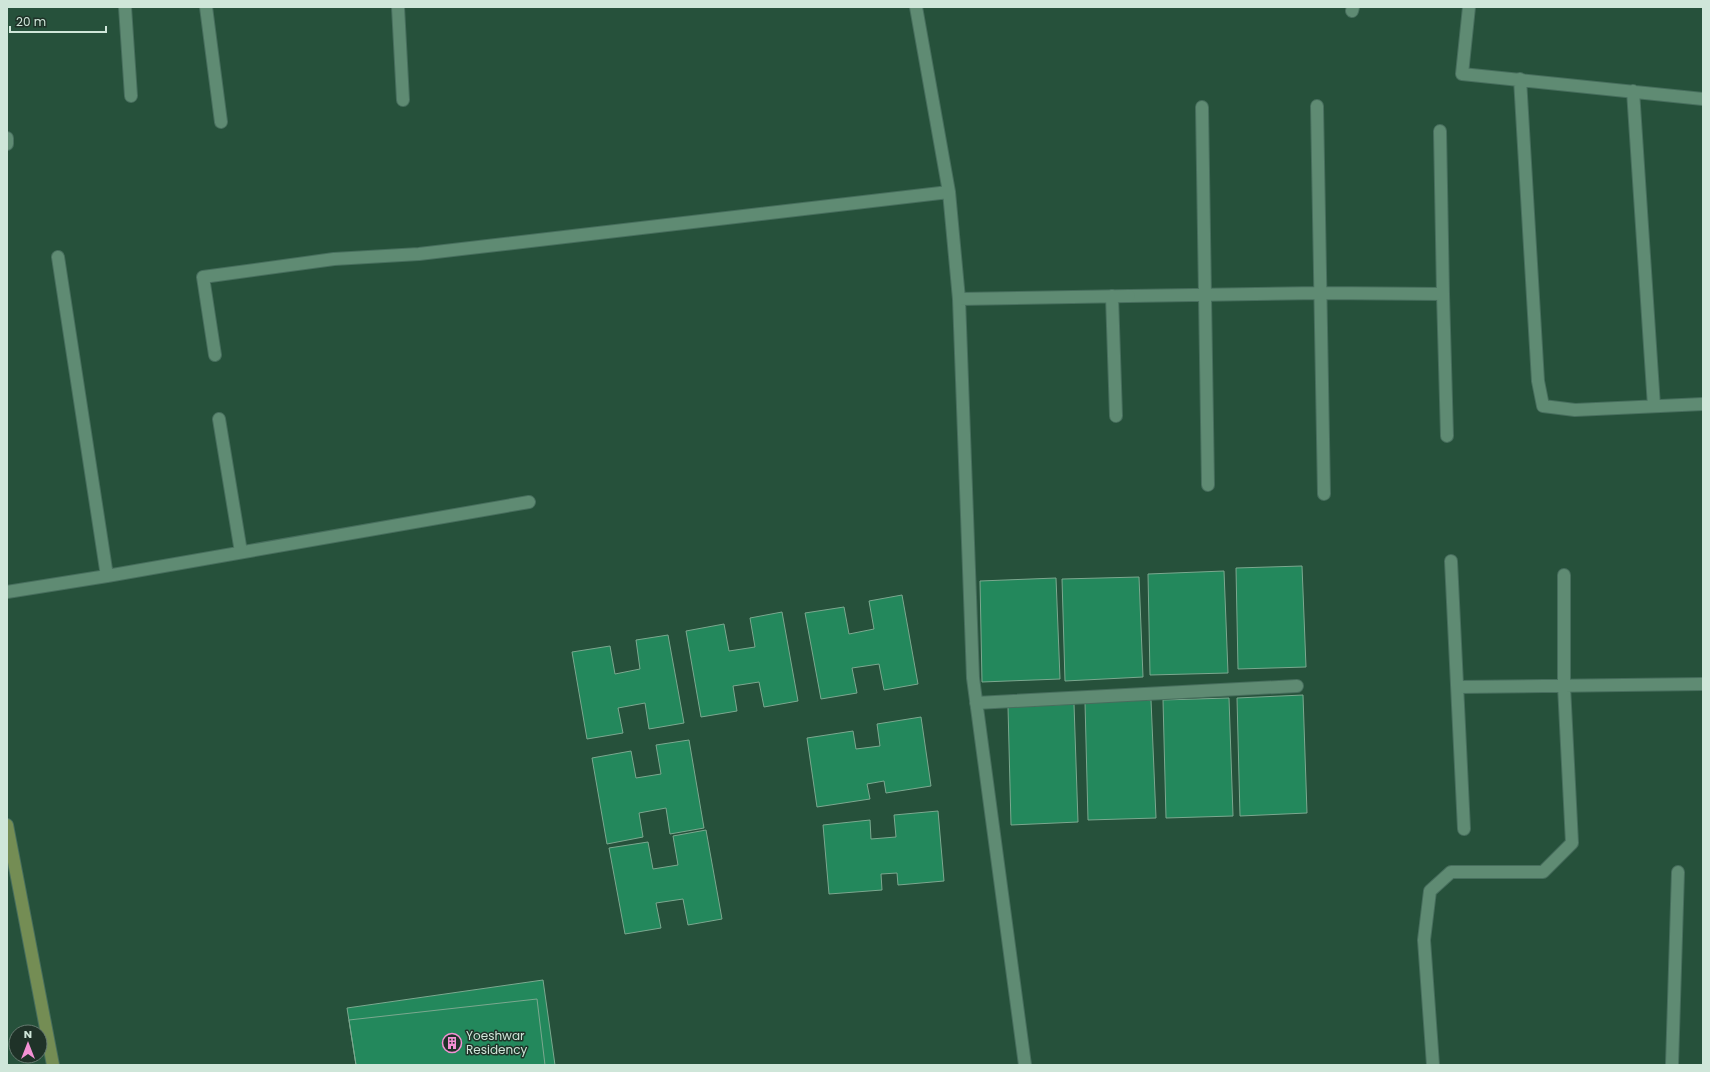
<svg xmlns="http://www.w3.org/2000/svg" width="1710" height="1072" viewBox="0 0 1710 1072" font-family="Poppins,sans-serif">
<style>
.building{fill:#23885c;stroke:#7ba88f}
.lines{fill:none;stroke-linecap:round;stroke-linejoin:round}
.lane-casing{stroke:#476e5d;stroke-width:14}
.street-casing{stroke:#476e5d;stroke-width:14}
.secondary-casing{stroke:#476e5d;stroke-width:14}
.lane{stroke:#5f8b73;stroke-width:12}
.street{stroke:#5f8b73;stroke-width:12}
.secondary{stroke:#748d54;stroke-width:12}
.labels{text-anchor:middle;stroke-width:3;stroke-linejoin:round;paint-order:stroke}
.poi-label{font-size:12px;fill:#cfe6d9;stroke:#1f3228;text-anchor:start}
</style>
<rect width="100%" height="100%" fill="#26513b"/>
<path class="building" d="M1302,566L1306,667L1238,669L1236,568Z
M1224,571L1228,673L1150,675L1148,574Z
M1139,577L1143,677L1065,681L1062,579Z
M1056,578L1060,679L982,682L980,581Z
M902,595L918,684L884,690L879,664L852,668L857,693L821,699L805,613L844,607L849,634L874,629L869,601Z
M782,612L798,701L764,707L759,682L733,686L737,711L701,717L686,631L724,624L729,651L755,647L750,618Z
M668,635L684,723L649,729L645,703L618,708L623,733L587,739L572,652L610,646L615,674L640,669L636,640Z
M1303,695L1307,813L1240,816L1237,698Z
M1229,698L1233,816L1166,818L1163,700Z
M1151,700L1156,818L1088,820L1085,702Z
M1074,704L1078,822L1011,825L1008,707Z
M921,717L931,786L886,793L884,781L867,784L870,799L817,807L807,738L853,731L856,749L880,746L877,724Z
M689,740L704,828L670,834L666,808L639,813L643,837L607,844L592,758L631,751L636,778L661,774L656,745Z
M938,811L944,881L898,885L897,873L881,874L882,890L829,894L823,825L870,820L871,839L896,837L894,815Z
M706,830L722,919L688,925L683,899L656,903L661,928L625,934L609,848L648,842L653,869L678,865L673,836Z
M543,980L555,1065H356L347,1008Z
M537,999L545,1065H356L349,1020Z"/>
<g class="lines">
<g class="lane-casing">
<path id="lane" d="M125,7L131,96
M206,7L221,122
M398,7L403,100
M1469,7L1462,74L1703,99
M1352,11L1353,7
M1520,79L1538,381L1543,406L1575,410L1703,404
M1633,91L1654,406
M1317,106L1324,494
M1202,107L1208,485
M1440,131L1443,294
M7,138V144
M1129,296L1320,293L1443,294L1447,436"/>
</g>
<g class="street-casing">
<path id="street" d="M916,7L949,192L959,299L973,678L1025,1065
M1112,296L1116,416
M959,299L1129,296
M215,355L203,277L334,259L419,254L949,192
M219,419L241,552
M1451,561L1464,829
M107,576L529,502
M7,592L107,576L58,257
M1458,687L1703,684
M976,703L1297,686
M1433,1065L1424,940L1430,891L1451,872H1543L1572,843L1564,686V575
M1672,1065L1678,872"/>
</g>
<g class="secondary-casing">
<path id="secondary" d="M7,825L53,1065"/>
</g>
<use href="#lane" class="lane"/>
<use href="#street" class="street"/>
<use href="#secondary" class="secondary"/>
</g>
<defs>
<g id="building-ring" transform="scale(1)"><circle r="9.5" fill="#1f3228" stroke="#f491d4" stroke-width="1.5"/><path d="M-4-6H4V6H1V3H-1V6H-4ZM-2.5-4.3h1.7v1.8h-1.7ZM.8-4.3h1.7v1.8H.8ZM-2.5-1h1.7V.8h-1.7ZM.8-1h1.7V.8H.8Z" fill="#f491d4"/></g>
</defs>
<g fill-rule="evenodd">
<use href="#building-ring" x="452" y="1043"/>
</g>
<g class="labels">
<g class="poi-label">
<text x="466" y="1040">Yoeshwar<tspan x="466" dy="14">Residency</tspan></text>
</g>
</g>
<rect width="1710" height="1072" fill="none" stroke="#cfe6d9" stroke-width="16"/>
<g transform="translate(28 1044)"><circle r="19" fill="#1f3228" stroke="#657a6f"/>
<path d="M0-3L7 15L0 10L-7 15Z" fill="#f491d4"/>
<text y="-6" font-size="11" font-weight="bold" text-anchor="middle" fill="#cfe6d9">N</text>
</g>
<path d="M10 26v6h96v-6" fill="none" stroke="#cfe6d9" stroke-width="2"/>
<text x="16" y="26" font-size="12" fill="#cfe6d9" stroke="#1f3228" stroke-width="3" paint-order="stroke">20 m</text>
</svg>
